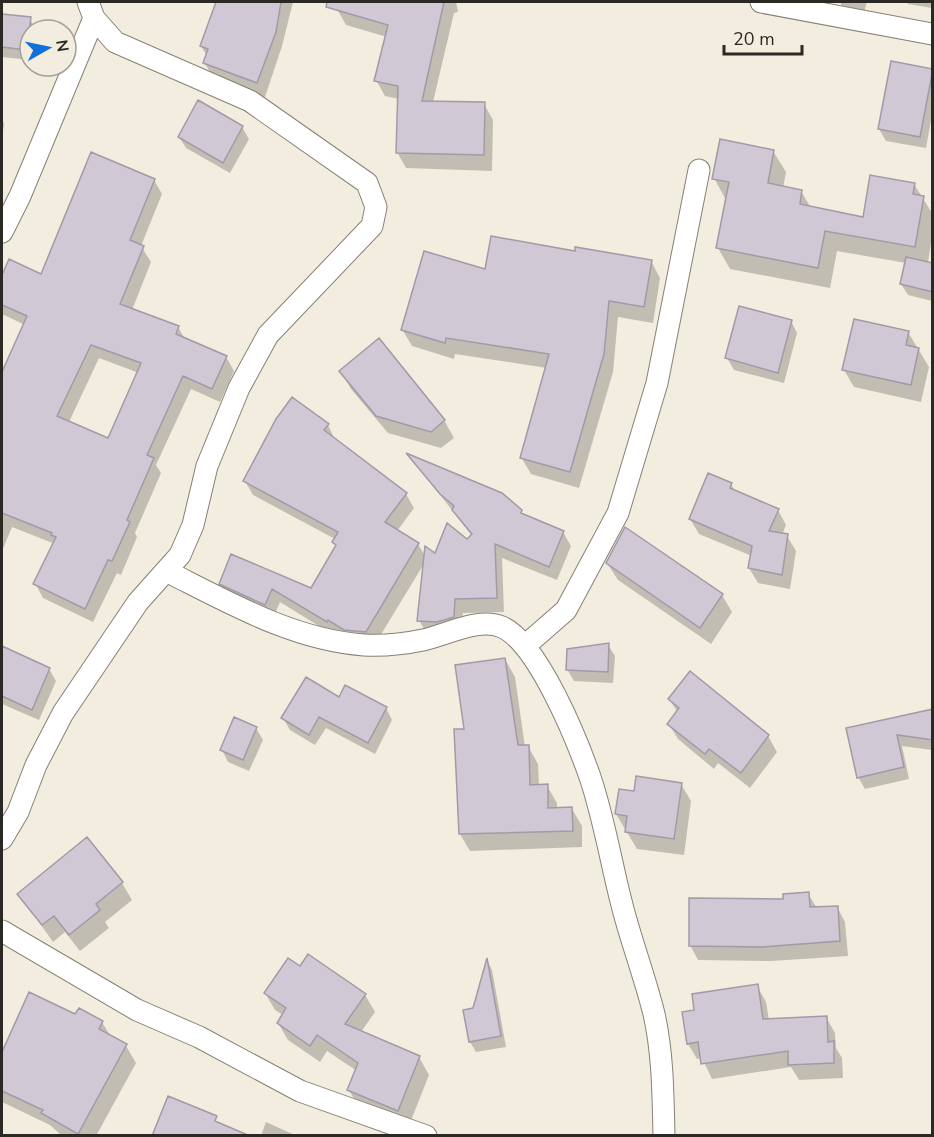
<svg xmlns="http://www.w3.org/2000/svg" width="934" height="1137" viewBox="0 0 934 1137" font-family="'Nunito Sans',sans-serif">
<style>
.shadow{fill:#0003;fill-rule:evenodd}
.building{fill:#d0c8d5;stroke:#a19aa7;stroke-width:1.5;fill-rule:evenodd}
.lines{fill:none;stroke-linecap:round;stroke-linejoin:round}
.street-casing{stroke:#878174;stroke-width:23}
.street{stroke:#fff;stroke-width:21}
</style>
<rect width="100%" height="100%" fill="#f3eddf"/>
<path class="shadow" d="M254,2H293L282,46L265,97L213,78L205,63L207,56L201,46L249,23Z
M339,2H456L458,12L454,13L433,102L484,104L493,120L492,171L406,168L397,152L399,99L385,96L376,80L387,37L346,25L337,9Z
M840,2H867L864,12L843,8Z
M907,2H932V8L908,4Z
M2,16L30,19L36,30H30V60L2,57Z
M932,71V115L926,148L886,141L879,129Z
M2,119L4,124L2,138Z
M242,127L249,139L230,173L186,148L179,137Z
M773,151L786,172L783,188L801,191L811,208L864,218L914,184L932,213V236L928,263L932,264V301L908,295L901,284L906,263L837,251L830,288L730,269L718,248L726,200L714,178Z
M154,180L162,194L141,246L151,262L132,310L178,327L185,339L226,357L234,371L220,402L191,389L156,465L161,473L135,533L137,537L121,575L117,573L93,622L43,598L35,583L55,544L12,527L2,551V393L4,387L2,376L25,325L2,314V279L9,261L42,276ZM99,358L139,373L108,440L69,422Z
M576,253L651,261L660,278L653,323L618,317L613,372L579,488L531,474L521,457L547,368L455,354L454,359L412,346L402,329L486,271Z
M791,321L797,333L784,383L734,370L727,358Z
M908,332L929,367L921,402L854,387L844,370Z
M341,371L444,420L454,438L441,448L388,433L351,389Z
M328,425L335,440L406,494L414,508L397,531L418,544L425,556L436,555L472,536L410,456L521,511L524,516L563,532L571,546L557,580L502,558L504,612L463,613L461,631L427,634L419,620L425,562L374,646L335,636L280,602L273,619L229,598L221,584L312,590L337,548L333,542L335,539L253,495L245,481Z
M731,484L735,492L778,510L786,525L782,535L787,536L796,551L790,589L758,583L749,568L752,556L699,534L690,519Z
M607,563L722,595L732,612L711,644L618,580Z
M608,645L615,656L613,683L574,681L567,669Z
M2,648L49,669L56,681L39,720L2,704Z
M505,659L515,677L525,747L528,746L538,764L539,786H547L557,803V809H572L582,826V847L470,851L460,834L466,730Z
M340,699L386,708L392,720L375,754L326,728L315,745L290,730L283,718Z
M669,699L768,736L777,752L750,788L718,763L714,769L678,739L669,724L678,713Z
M932,713V750L902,746L909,779L865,789L858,777L848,729Z
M256,728L263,740L249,771L228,762L222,750Z
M681,784L691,801L684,855L637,849L616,814L635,793Z
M87,839L122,883L132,900L105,922L109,928L80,951L65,932L53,942L19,894Z
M808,894L817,908L837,907L845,922L848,956L771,961L698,960L690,945L785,901Z
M488,962L492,970L506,1047L476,1052L470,1042L464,1011L474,1009Z
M300,969L365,995L375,1012L361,1032L419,1057L429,1075L408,1128L359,1107L349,1090L357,1071L327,1051L320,1062L288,1040L278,1023L283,1015L275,1010L265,993Z
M757,986L766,1002L769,1020L826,1017L835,1033L836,1048L842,1058L843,1078L799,1080L791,1067L712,1079L702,1058L697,1059L688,1044L695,1011Z
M30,994L76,1016L102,1022L111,1037L126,1046L136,1063L96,1136H62L50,1125L2,1102V1055Z
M266,1122L297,1136H261Z"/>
<path class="building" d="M216,2H281L276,32L257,83L203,63L208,49L200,46Z
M327,2H444L422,101L485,102L484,155L396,153L398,86L374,81L388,25L326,7Z
M2,14L31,17L27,50L2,47Z
M891,61L933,69L920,137L878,129Z
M198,100L243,126L223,163L178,137Z
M720,139L774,150L768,183L802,190L800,204L863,217L870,175L915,183L913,194L924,196L915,247L825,231L818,268L716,248L729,182L712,179Z
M91,152L155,179L130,240L144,246L120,304L179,326L176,334L227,356L212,389L183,376L147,455L154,458L127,520L130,522L112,561L108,560L85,609L33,584L56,537L51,535L52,533L2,513V372L27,316L2,305V275L9,259L41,274ZM91,345L141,363L108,438L57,416Z
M491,236L575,251V247L652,260L644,307L609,301L604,354L570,472L520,458L549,354L446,338L445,343L401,330L424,251L485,269Z
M906,257L933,263V292L900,284Z
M739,306L792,320L778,373L725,358Z
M854,319L909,331L906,345L919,348L911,385L842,370Z
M379,338L445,420L431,432L376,416L339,371Z
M292,397L329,424L324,430L407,493L385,522L419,543L366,632L344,630L328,620L327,622L272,589L265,605L219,584L231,554L311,588L336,545L332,542L338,532L243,481L276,419Z
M406,453L502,493L522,510L521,513L564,531L549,567L495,544L497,598L455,599L454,617L437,622L417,621L425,546L435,553L447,523L467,539L472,534L452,510L454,506L440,494Z
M708,473L732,483L730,488L779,509L769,531L788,534L782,575L748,568L752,546L689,519Z
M625,527L723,594L700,628L606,563Z
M609,643L608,672L566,670L567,649Z
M2,646L50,668L32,710L2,696Z
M505,658L518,745H529L530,785L548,784V808L572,807L573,831L459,834L454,729H464L455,665Z
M690,671L769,735L741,773L709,749L705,754L667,724L679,708L668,699Z
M306,677L339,697L345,685L387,707L368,743L319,717L309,735L281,718Z
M933,709V740L897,735L904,767L857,778L846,728Z
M234,717L257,727L243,760L220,750Z
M636,776L682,783L674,839L625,832L627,816L615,814L619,789L634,791Z
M87,837L123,882L96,904L100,910L69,935L54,916L42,925L17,894Z
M809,892L810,907L838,906L840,941L762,947L689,946V898L783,899V894Z
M308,954L366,994L345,1024L420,1056L398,1111L347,1090L358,1063L317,1035L310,1046L277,1023L286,1008L264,993L288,958L300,966Z
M487,958L501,1036L469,1042L463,1010L473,1008Z
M758,984L763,1019L827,1016L828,1042L834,1041V1063L788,1065V1051L701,1064L698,1042L687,1044L682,1012L694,1010L692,994Z
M29,992L75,1014L79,1008L103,1021L99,1029L127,1044L78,1134L41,1113L43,1110L2,1091V1052Z
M168,1096L217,1116L215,1121L250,1136H152Z"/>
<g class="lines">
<g class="street-casing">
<path id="street" d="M761,2L932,34
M2,232L20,196L94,18L88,2
M166,571C228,602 293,640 364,645C384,646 404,644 423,640C446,635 479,617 502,627C538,643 577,740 590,777C604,818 611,863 622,905C631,941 645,977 654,1014C663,1054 663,1095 664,1136
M526,645L566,610L618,513L657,383L699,170
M2,839L18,812L36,765L63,713L138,602L180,555L193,525L207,466L239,388L268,335L372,226L376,207L367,183L250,101L115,42L94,18
M2,931L137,1010L199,1037L300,1091L426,1136"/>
</g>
<use href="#street" class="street"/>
</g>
<rect width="934" height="1137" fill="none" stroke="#2b2924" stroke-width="6"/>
<g transform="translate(48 48) rotate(81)"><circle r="28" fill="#f3eddf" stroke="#a39f94" stroke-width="1.5"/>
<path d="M0-4.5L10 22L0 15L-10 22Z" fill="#106fd8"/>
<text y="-9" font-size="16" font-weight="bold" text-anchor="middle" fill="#2b2924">N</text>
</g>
<path d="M724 45v9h78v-9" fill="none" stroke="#2b2924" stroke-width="3"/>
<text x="733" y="45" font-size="18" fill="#2b2924" stroke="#f3eddf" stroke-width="4.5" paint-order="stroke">20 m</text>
</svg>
